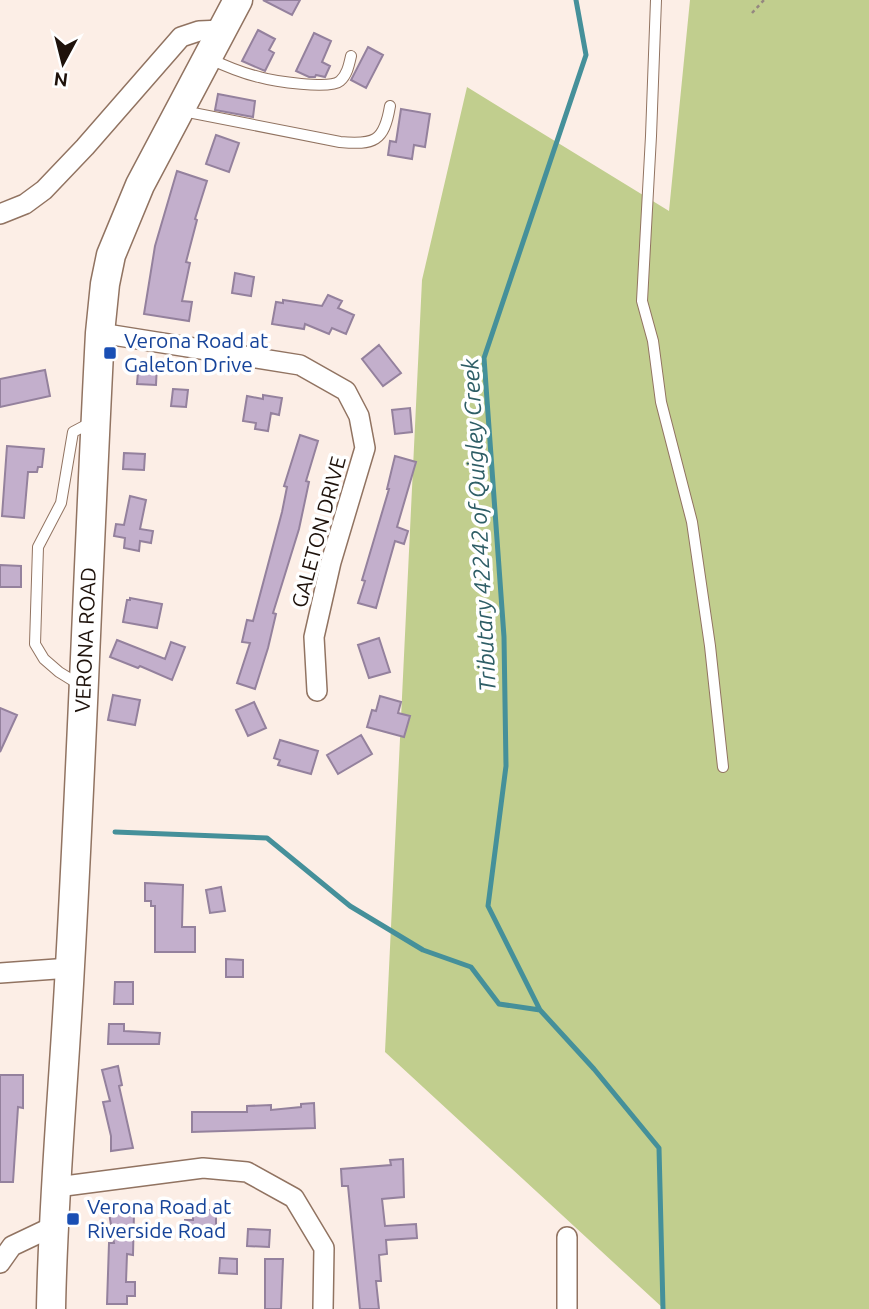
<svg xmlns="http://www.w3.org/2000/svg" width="869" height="1309" viewBox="0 0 869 1309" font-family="Ubuntu,sans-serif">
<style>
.green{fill:#c1ce8e}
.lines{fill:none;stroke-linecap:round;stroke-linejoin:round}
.stream{stroke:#45909a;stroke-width:5}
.building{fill:#c3afcc;stroke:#94819d;stroke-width:2}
.lane-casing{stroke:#917361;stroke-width:12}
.street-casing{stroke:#917361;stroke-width:22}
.secondary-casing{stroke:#917361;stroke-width:31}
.path{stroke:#958880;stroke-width:2.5;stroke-dasharray:3.5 3.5;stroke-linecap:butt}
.lane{stroke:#fff;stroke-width:10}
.street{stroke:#fff;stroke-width:19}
.secondary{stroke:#fff;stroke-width:28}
.transit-dot{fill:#1a4fb4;stroke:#fff;stroke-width:2.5}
.labels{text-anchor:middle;stroke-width:7;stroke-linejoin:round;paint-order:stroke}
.transit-label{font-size:21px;fill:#164399;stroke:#fff;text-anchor:start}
.street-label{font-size:21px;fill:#1e120b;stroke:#fff}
.water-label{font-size:23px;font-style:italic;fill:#2e5e66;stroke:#fff}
</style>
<rect width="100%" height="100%" fill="#fceee6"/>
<path class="green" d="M690,0H869V1309H664L385,1052L422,280L467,87L669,211Z"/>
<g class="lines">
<path class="stream" d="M576,0L586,55L484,358L504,637L506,766L488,906L540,1010L594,1069L659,1148L663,1309
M115,832L267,838L350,906L423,950L471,967L499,1004L540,1010"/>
</g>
<path class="building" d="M263,0H300L292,15Z
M258,30L275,39L269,50L274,53L265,71L242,61Z
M314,33L331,41L322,62L330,66L325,77L316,75L315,77H309L296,71Z
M368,47L383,55L366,88L351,80Z
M218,94L255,101L253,117L215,110Z
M401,109L430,114L425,147L414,145L412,159L388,155L390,141L396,142Z
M216,135L239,143L229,172L206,164Z
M177,171L207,181L195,219L197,220L186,262L190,263L182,301L192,302L189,321L144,314L155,246Z
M235,273L254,277L251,296L232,293Z
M328,295L342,301L338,308L354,315L346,334L332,328L329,334L305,324L304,329L272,324L276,302L283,303V300L322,306Z
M379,345L401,373L383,386L362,359Z
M139,360L154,361L153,364H157L156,385L137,384Z
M45,370L50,396L0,407V379Z
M173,389L188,390L186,407L171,406Z
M263,395L282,398L279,415L271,413L268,431L255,429L256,423L243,421L247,396L263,399Z
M410,408L412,432L395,434L392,410Z
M300,435L318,441L306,481L309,482L299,529L273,613L276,614L268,648L255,689L237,683L250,643L242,642L247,620L253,621L282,512L287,487L284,486Z
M7,446L44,449L42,467H38L37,472H28L24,518L2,516Z
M124,453L145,454L144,470L123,469Z
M395,456L416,462L397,527L408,531L404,544L395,541L376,608L358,603L365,581L362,580L389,489H387Z
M130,496L146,500L140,529L153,531L151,543L140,541L139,551L124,548L125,538L114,536L116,524L124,525Z
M0,565L21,566V587H0Z
M130,598L162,604L157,628L123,622L127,600H130Z
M379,638L390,672L369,678L358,645Z
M117,640L165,659L171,642L185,647L172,680L140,666L138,668L110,657Z
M113,695L140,700L135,725L108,720Z
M380,696L401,702L398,713L410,716L404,737L367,727L372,710L376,711Z
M254,702L266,728L248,736L236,710Z
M0,708L17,715L0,752Z
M361,735L372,754L338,774L327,755Z
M280,740L318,751L311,774L278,765L280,760L274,758Z
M145,883L183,885L182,927H195V952H155V906H151V901H145Z
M221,887L225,911L210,913L206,890Z
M226,959L243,960V977H226Z
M115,982H133V1004H114Z
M109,1024H124V1031L160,1033L159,1044H108Z
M118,1066L122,1085L119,1086L133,1148L111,1151V1136L103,1102L110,1101L102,1070Z
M0,1075H23V1108L18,1107L13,1182H0Z
M314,1103L315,1128L192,1132V1112H247V1106L271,1105V1110L301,1107V1104Z
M403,1159L404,1197L382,1199L385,1226L416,1224L417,1238L386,1240L387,1254L379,1255L381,1281H376L379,1309H360L348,1186H342L341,1169L391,1165L390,1160Z
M131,1209V1213H134L133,1255L127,1254L126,1282H135V1296H127V1304H107L109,1243H114L109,1213Z
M193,1210H216V1239H185V1220H193Z
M248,1229L270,1230L269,1247L247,1246Z
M220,1258L237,1259V1274L219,1273Z
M265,1259H283L281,1309H265Z"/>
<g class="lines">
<g class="lane-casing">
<path id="lane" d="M656,0L651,136L642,301L653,341L661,402L692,522L710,646L723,767
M208,58C225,66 241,73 259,77C273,81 330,90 340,81C347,75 349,65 351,56
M183,111L340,142C374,145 384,142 390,106
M80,685L59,672L44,659L35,644L38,547L61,503L73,432L90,423"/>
</g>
<g class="street-casing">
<path id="street" d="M0,214L25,204L44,190L85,147L181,37L199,31L222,30
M100,333L300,365L346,391L359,416L365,448L331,562L314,637L317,691
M0,973L70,968
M57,1187L203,1168L247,1172L294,1198L324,1248L323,1309
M0,1263L12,1246L52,1227
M567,1309V1237"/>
</g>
<g class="secondary-casing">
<g id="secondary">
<path id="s1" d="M51,1309C53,1195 64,1081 70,966C82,756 89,544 100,333L105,284L111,255L140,185L238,0"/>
</g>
</g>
<path class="path" d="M752,13L764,0"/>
<use href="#lane" class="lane"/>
<use href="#street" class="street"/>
<use href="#secondary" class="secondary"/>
</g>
<g class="transit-dot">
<rect x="103" y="346" width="14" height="14" rx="3.5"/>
<rect x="66" y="1212" width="14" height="14" rx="3.5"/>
</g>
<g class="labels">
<g class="transit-label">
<text x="124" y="348">Verona Road at<tspan x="124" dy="24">Galeton Drive</tspan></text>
<text x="87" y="1214">Verona Road at<tspan x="87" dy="24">Riverside Road</tspan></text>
</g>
<g class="street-label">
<text transform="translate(319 532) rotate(-75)" y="7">GALETON DRIVE</text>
<text dy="7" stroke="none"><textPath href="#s1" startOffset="670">VERONA ROAD</textPath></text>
</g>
<g class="water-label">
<text transform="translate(479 525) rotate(-93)" y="8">Tributary 42242 of Quigley Creek</text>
</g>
</g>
<g transform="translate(63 63) rotate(187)" stroke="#ffffff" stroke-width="5" paint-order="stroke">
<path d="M0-5L12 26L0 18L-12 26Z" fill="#1e120b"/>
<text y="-10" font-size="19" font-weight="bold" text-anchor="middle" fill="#1e120b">N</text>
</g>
</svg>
